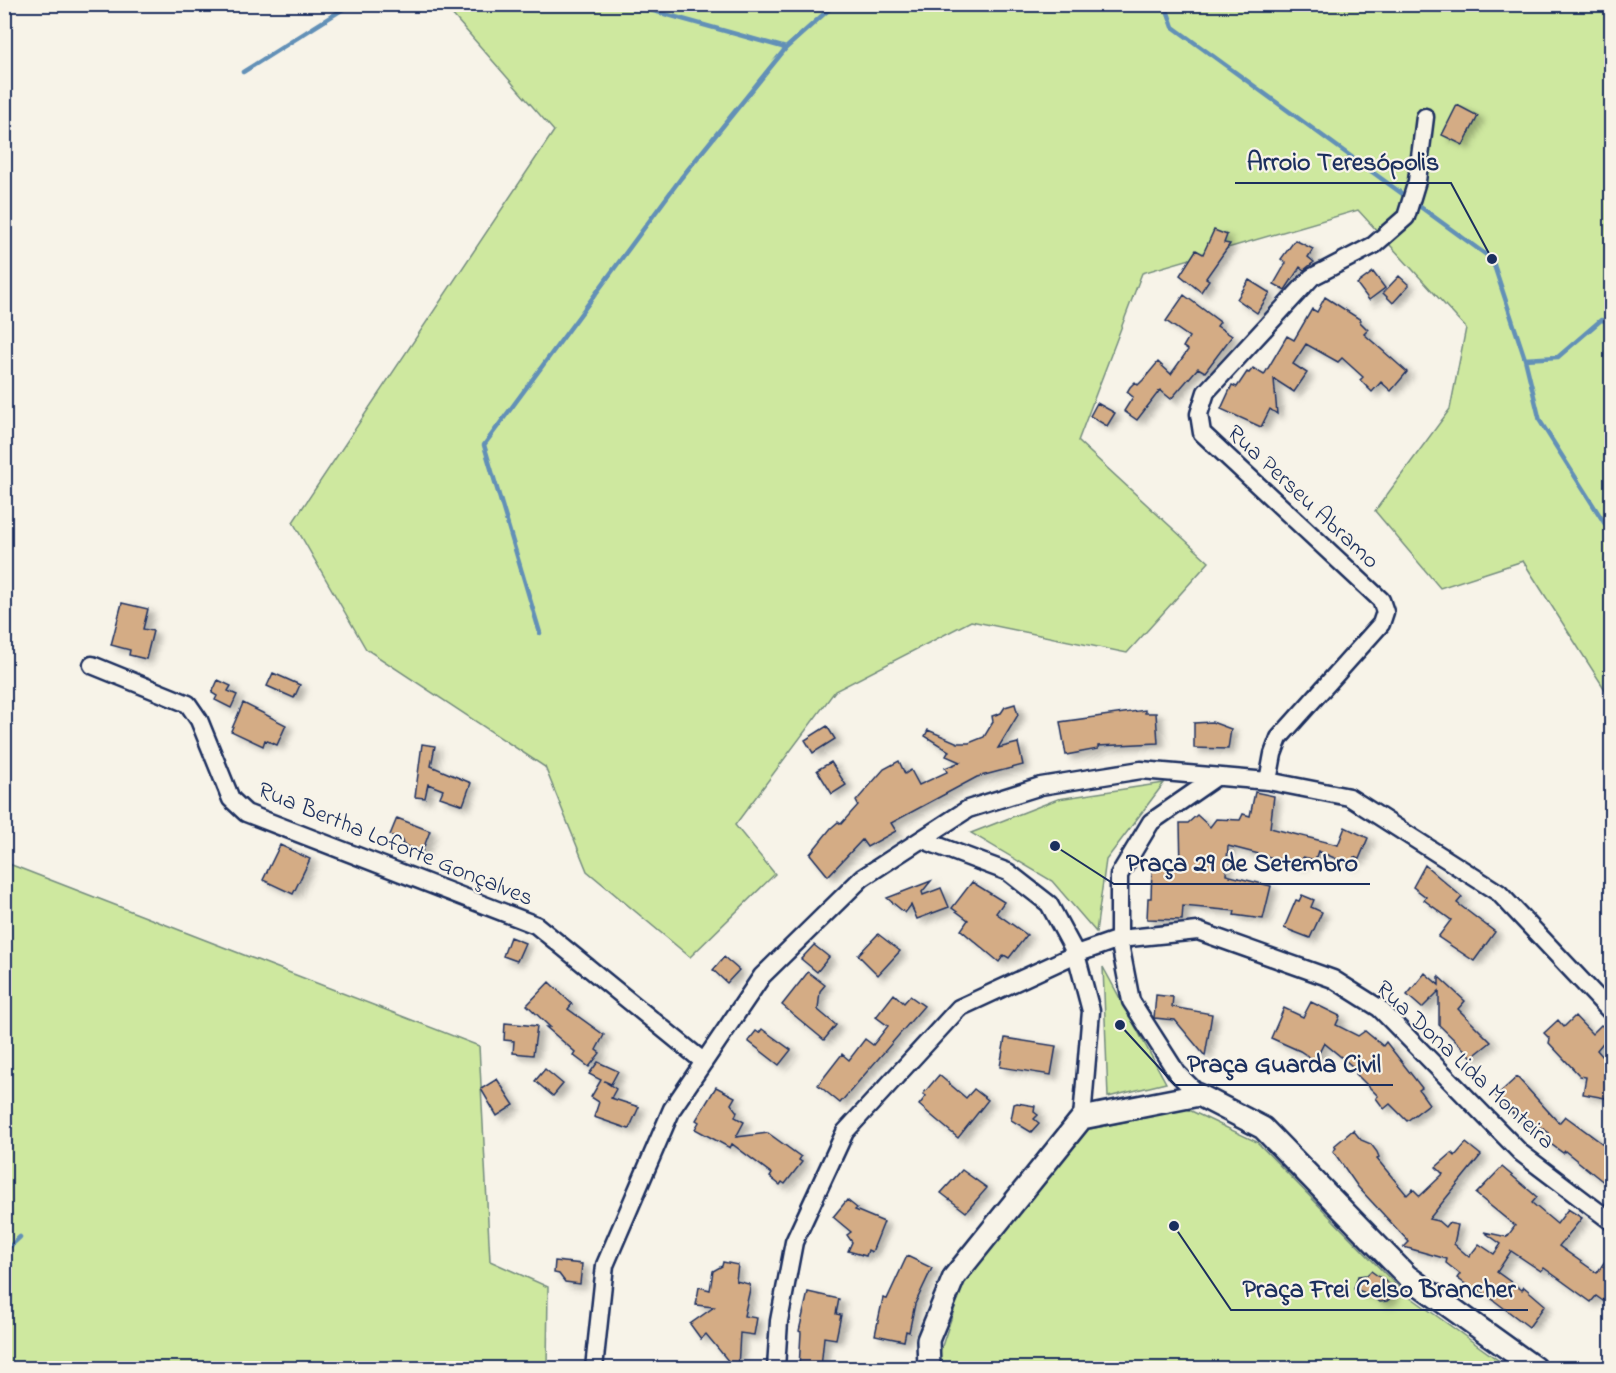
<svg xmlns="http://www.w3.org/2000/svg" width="1616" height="1373" viewBox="0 0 1616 1373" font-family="'Indie Flower',sans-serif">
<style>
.green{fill:#cee89f;stroke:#748c7e;stroke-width:1.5}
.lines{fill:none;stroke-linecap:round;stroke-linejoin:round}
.stream{stroke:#6290b7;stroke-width:4.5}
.building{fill:#d4ac85;stroke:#1b2f5e;stroke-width:1.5;filter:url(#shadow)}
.minor-casing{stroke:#1b2f5e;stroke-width:21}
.tertiary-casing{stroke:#1b2f5e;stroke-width:26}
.minor{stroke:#f7f3e8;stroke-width:16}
.tertiary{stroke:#f7f3e8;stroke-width:21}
.labels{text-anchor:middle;stroke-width:4.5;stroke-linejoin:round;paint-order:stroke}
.street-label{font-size:24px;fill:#1b2f5e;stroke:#f7f3e8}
.leader{fill:none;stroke:#1b2f5e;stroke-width:2}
.callout-dot{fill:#1b2f5e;stroke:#f7f3e8;stroke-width:2}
.callout-label{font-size:26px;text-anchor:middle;font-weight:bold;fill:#1b2f5e;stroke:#f7f3e8;stroke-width:4.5;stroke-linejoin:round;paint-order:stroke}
</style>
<defs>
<filter id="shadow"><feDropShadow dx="6" dy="4" stdDeviation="3" flood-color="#0004"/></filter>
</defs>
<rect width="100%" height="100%" fill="#f7f3e8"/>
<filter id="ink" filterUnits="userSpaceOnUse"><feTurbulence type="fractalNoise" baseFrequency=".0167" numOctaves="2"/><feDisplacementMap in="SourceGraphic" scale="12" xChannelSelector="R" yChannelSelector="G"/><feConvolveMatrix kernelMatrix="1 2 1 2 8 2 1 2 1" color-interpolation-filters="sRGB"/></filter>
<g filter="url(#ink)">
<path class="green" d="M444,5H1611V699L1523,561L1440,588L1375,511L1450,409L1466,328L1358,210L1142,273L1078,441L1209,562L1127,653L971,621L835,691L735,825L775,874L690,957L587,871L545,767L366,649L293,522L554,131Z
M1164,783L1106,860L1096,932L1052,881L971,833L1058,799Z
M4,862L479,1046L490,1261L548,1287L547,1368H5Z
M1103,967L1166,1083L1108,1097Z
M1187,1109L1257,1142L1402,1291L1509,1368H939L938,1358L963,1283L1085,1130Z"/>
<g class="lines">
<path class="stream" d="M629,4L786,48
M1165,4L1173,27L1408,198
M243,72L351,4
M1415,203L1492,259L1525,359L1540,421L1612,535
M1525,359L1558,357L1601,320L1612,322
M540,633L484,445L681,178L786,48L835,4
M4,1252L20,1237"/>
</g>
<path class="building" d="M1457,105L1478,116L1463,145L1442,135Z
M1214,230L1227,235L1224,243L1230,244L1206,278L1209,280L1201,292L1180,275L1196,250L1203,254Z
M1295,240L1313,249L1308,257L1314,262L1304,270L1300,267L1285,290L1274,284L1286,263L1281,259Z
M1373,272L1385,288L1369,300L1357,284Z
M1399,276L1409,285L1393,303L1383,293Z
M1249,280L1270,293L1257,313L1237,299Z
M1184,295L1220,322L1217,326L1232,336L1205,372L1198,368L1171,399L1160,390L1137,420L1124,411L1133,397L1127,392L1130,387L1135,382L1138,385L1143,380L1158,362L1171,374L1188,350L1183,347L1189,337L1166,321Z
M1325,297L1361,320L1360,322L1368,330L1364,334L1407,372L1391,391L1381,382L1372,392L1360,380L1363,377L1342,358L1338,362L1306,344L1293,364L1307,373L1294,392L1274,379L1277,414L1270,409L1261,427L1221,409L1232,385L1237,387L1247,372L1249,373L1253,368L1264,375L1287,336L1294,340L1312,309L1317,312Z
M1097,403L1115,413L1107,426L1090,416Z
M122,603L148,609L143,629L153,631L146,659L129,655L130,650L111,645Z
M273,673L300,685L294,698L267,686Z
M218,680L231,686L228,691L237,695L231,708L215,700L217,696L212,693Z
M243,703L286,725L277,745L265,740L263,746L231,731Z
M1015,704L1018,715L998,748L1018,743L1023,765L977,777L891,823L896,831L867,847L862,840L828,876L810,854L831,828L838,822L841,824L858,805L856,801L884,769L899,761L905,774L911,770L919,785L947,772L945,768L960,762L946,756L949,751L925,736L928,730L958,743H969L984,737L993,722L992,716L1001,713L1005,707Z
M1145,710V713H1156L1158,743L1098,746V749L1066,755L1060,722Z
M1212,722L1231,729L1228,749L1194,748V723Z
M827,726L835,739L813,753L805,740Z
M422,744L435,746L431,766L471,783L463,805L440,797L443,790L428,784L425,798L415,797Z
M831,762L846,785L832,794L817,770Z
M1255,792L1274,796L1270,828L1338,845L1345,827L1368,838L1359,859L1354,857L1351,865L1318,851L1315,860L1303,857L1301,865L1228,846L1226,875L1271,886L1263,919L1234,915L1235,911L1183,906L1182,920L1147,919L1148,898H1151L1152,867L1181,868L1180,823H1188L1197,815L1210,827L1216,819L1240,820L1243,814L1250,816Z
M397,818L430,831L422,852L402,844L403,840L390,835Z
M280,845L310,859L293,894L263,880Z
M1425,865L1462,897L1457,903L1495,932L1474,961L1438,937L1451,920L1424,900L1426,897L1413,887Z
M931,881L922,892L923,895L941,888L949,907L917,919L911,905L905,913L887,898Z
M972,882L1004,902L996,913L1027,935L1009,958L1004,955L999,962L961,930L968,920L952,908Z
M1302,895L1314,900L1311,907L1322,912L1310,938L1284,928L1296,900L1299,901Z
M878,934L900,951L878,975L858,955Z
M510,937L525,943L517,961L503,956Z
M814,945L829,957L817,972L801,959Z
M724,957L739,970L727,983L713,970Z
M808,972L825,985L820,991L818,1010L836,1025L824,1040L782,1005Z
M1425,973L1439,985V977L1465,1001L1458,1009L1491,1042L1472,1057L1439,1025V991L1422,1008L1407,995Z
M549,982L572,1004L568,1009L604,1035L596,1050L600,1053L589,1067L573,1055L575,1052L546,1027H550L527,1005Z
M894,994L904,1003L910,996L924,1006L840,1103L818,1085L842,1054L849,1060L865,1039L873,1045L888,1026L876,1017Z
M1156,995L1173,997L1172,1007L1212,1014L1205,1056L1175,1020L1154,1018Z
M1311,1002L1340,1016L1336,1025L1358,1036L1365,1031L1383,1046L1386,1042L1422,1088L1419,1090L1429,1104L1407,1121L1390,1104L1384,1109L1376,1098L1378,1096L1356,1074L1358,1071L1324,1043L1315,1061L1300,1051L1271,1038L1284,1008L1303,1017Z
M1575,1016L1592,1034L1601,1025L1611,1033L1597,1050L1611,1066V1099L1583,1094L1586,1077L1580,1076L1549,1043L1550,1039L1544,1033L1558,1020L1564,1027Z
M505,1023L537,1026L533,1055L513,1053L514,1041L504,1040Z
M762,1029L791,1050L779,1065L748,1041L756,1031L759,1033Z
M1005,1038L1056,1046L1051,1075L1000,1067Z
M598,1062L618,1071L611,1084L604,1081L616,1089L611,1098L639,1107L629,1129L594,1117L599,1102L591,1097L601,1080L589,1074Z
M545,1069L563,1084L553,1096L535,1081Z
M939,1075L966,1098L974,1089L988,1100L958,1138L919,1105L926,1096L923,1094Z
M1517,1077L1559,1123L1565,1116L1611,1150V1188L1565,1151L1563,1153L1544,1139L1549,1133L1527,1118L1522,1123L1496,1096Z
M497,1079L514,1105L497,1116L481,1089Z
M716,1087L735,1097L731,1104L737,1112L735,1117L744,1122L736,1137L768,1133L801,1157L799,1160L802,1162L785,1184L782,1182L780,1185L770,1177L772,1174L732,1144L730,1148L695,1129L699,1122L696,1120Z
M1017,1103L1035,1106L1034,1112L1038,1115L1034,1119L1039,1123L1031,1132L1011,1120L1014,1104Z
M1353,1130L1361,1140L1371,1144L1377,1152L1379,1157L1377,1159L1407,1195L1413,1189L1420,1196L1443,1174L1436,1167L1452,1153L1455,1156L1466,1143L1481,1155L1429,1219L1438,1221L1445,1227L1448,1223L1458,1225L1454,1244L1469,1257L1479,1244L1494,1254L1501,1244L1484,1232L1507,1237L1515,1226L1476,1194L1502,1167L1537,1197L1532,1203L1557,1224L1568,1209L1582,1218L1559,1246L1597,1273L1611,1252V1301L1605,1297L1603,1301L1596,1296L1591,1302L1544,1268L1541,1271L1511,1251L1497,1272L1522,1290L1524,1287L1545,1305L1529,1327L1476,1287L1474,1290L1457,1278L1460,1274L1446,1263L1447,1259L1404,1247L1409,1242L1358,1187L1333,1151L1336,1148L1334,1146Z
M962,1170L987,1188L966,1212L941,1193Z
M847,1200L857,1208L855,1210L884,1222L872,1252L868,1250L866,1256L848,1251L852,1242L847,1235L851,1232L833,1217Z
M907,1256L932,1268L915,1304L909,1332L906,1331L904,1341L875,1335L883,1298L887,1299Z
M555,1261L582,1264L580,1284L565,1282L559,1274L554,1273Z
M723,1262L738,1265L736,1281L749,1284L750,1289L744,1316L757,1318L754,1335L740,1333L738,1368H734L706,1334L701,1339L690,1324L714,1307L696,1305L699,1287L710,1290L713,1271L722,1266Z
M1371,1271L1393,1287L1392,1297L1387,1301L1380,1302L1372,1295L1354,1289L1358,1276L1367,1275Z
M808,1292L839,1299L836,1314L841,1315L836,1339L824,1337L821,1368H799L801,1332L799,1331Z"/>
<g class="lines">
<g class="minor-casing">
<path id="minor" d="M92,665L188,704L199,720L231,799L246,813L536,925L704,1062
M1268,781L1273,754L1279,738L1381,624L1385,612L1381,600L1202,433L1199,414L1206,392L1312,277L1374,245L1406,217L1417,181L1425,117
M923,840L1008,872L1049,904L1076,954L1091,1011L1082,1118
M1199,1095L1177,1073L1131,1001L1119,939V875L1151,822L1216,777
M594,1368L605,1265L672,1109L762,976L862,878L968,809L1041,786L1141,770L1268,781L1349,797L1499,893L1612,1013
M776,1368L779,1321L794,1242L845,1132L959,1008L1076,954L1119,939L1198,931L1333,979L1379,1008L1521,1153L1612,1222"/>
</g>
<g class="tertiary-casing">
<path id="tertiary" d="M929,1368L928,1340L954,1277L1082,1118L1199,1095L1263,1128L1407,1276L1535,1368"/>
</g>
<use href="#minor" class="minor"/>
<use href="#tertiary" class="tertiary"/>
</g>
</g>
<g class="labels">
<g class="street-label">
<text transform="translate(1304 496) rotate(43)" y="8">Rua Perseu Abramo</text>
<text transform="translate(396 843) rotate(22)" y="8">Rua Bertha Loforte Gonçalves</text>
<text transform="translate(1466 1064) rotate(43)" y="8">Rua Dona Lida Monteira</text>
</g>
</g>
<path class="leader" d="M1492 259L1451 183H1235M1055 846L1114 884H1370M1120 1025L1175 1085H1393M1174 1226L1231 1310H1528"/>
<g class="callout-dot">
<circle cx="1492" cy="259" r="6"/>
<circle cx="1055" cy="846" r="6"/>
<circle cx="1120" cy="1025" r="6"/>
<circle cx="1174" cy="1226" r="6"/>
</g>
<g class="callout-label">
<text x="1343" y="170">Arroio Teresópolis</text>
<text x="1242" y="871">Praça 29 de Setembro</text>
<text x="1284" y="1072">Praça Guarda Civil</text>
<text x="1379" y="1297">Praça Frei Celso Brancher</text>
</g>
<rect width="1616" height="1373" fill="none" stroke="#f7f3e8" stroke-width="24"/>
<rect x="12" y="12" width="1592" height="1349" fill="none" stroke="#1b2f5e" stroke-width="2" filter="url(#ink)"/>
</svg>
